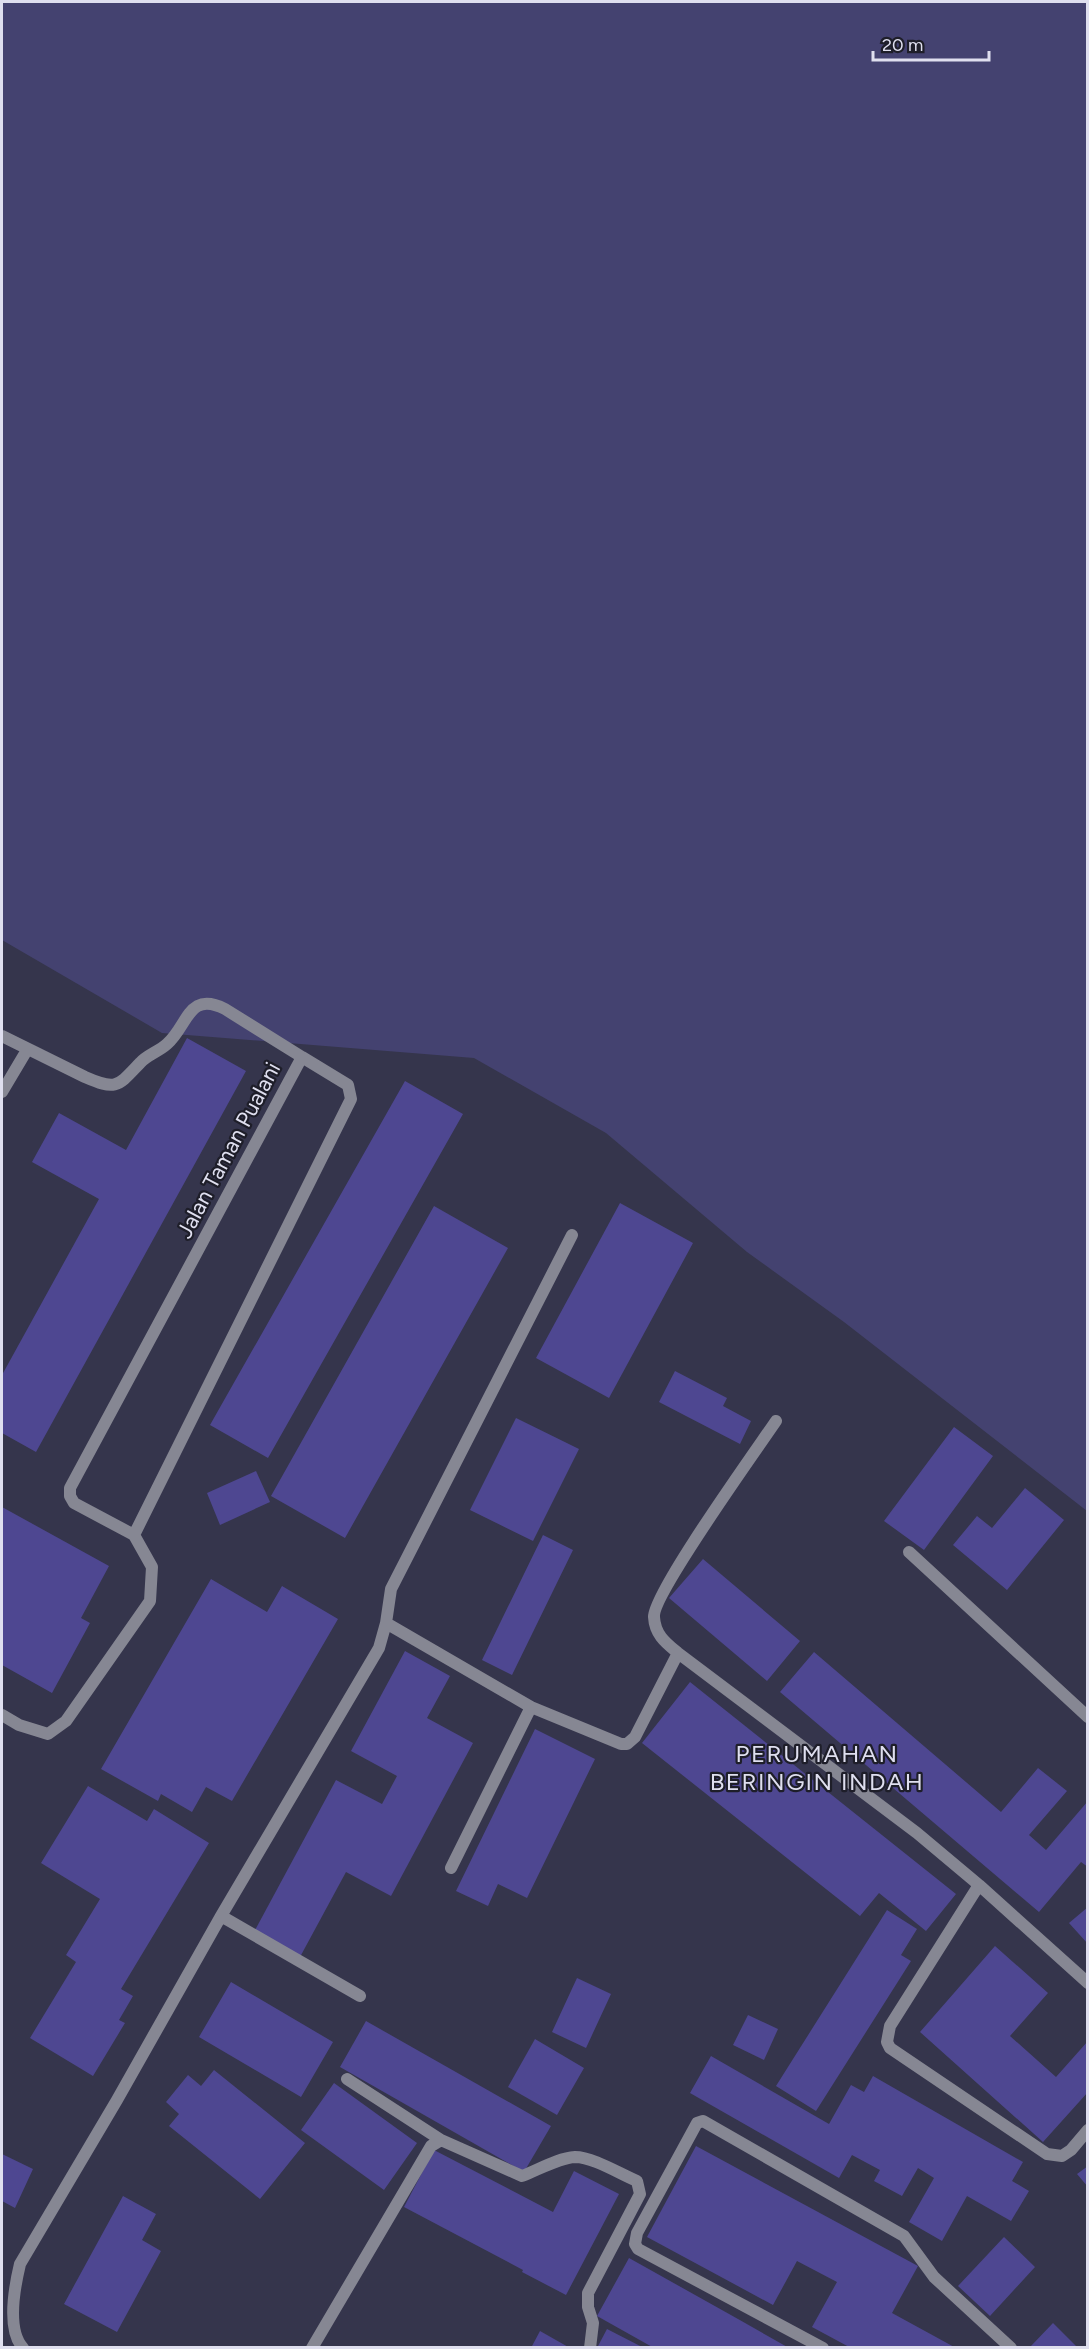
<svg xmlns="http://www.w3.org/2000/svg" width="1089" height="2349" viewBox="0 0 1089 2349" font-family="Figtree,sans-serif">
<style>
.green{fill:#444270}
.building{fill:#4e4791}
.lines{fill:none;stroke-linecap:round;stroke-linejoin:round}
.lane{stroke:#868793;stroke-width:12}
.street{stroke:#868793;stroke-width:12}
.labels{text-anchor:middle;stroke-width:4.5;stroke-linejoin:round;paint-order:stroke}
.street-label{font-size:22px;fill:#dfdfef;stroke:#1e1e29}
.neighbourhood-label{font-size:24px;letter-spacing:1.5px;fill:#dfdfef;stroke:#1e1e29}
</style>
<rect width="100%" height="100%" fill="#35354c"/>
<path class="green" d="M2,2H1087V1511L844,1322L747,1252L606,1133L474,1058L162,1033L2,940Z"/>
<path class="building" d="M187,1038L246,1071L36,1452L2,1433V1375L99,1199L32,1162L59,1113L126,1150Z
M405,1081L463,1114L268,1458L210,1425Z
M620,1203L693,1243L609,1398L536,1358Z
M434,1206L508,1248L345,1538L271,1496Z
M675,1371L727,1398L723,1406L751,1421L740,1444L659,1402Z
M516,1418L579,1449L533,1541L470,1510Z
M954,1427L993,1456L924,1550L884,1521Z
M256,1471L270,1502L220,1525L207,1493Z
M1025,1488L1064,1520L1007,1590L953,1545L977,1516L992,1528Z
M2,1507L109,1566L81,1618L90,1623L52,1693L2,1665Z
M543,1535L573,1550L512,1675L482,1660Z
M703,1559L800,1641L767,1681L669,1598Z
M211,1579L267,1612L282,1586L338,1619L232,1801L206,1787L192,1812L161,1794L158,1801L101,1769Z
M405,1651L450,1676L427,1718L473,1743L391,1896L346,1872L300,1957L254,1932L336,1780L382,1804L397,1776L351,1751Z
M814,1652L1001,1812L1038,1768L1067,1791L1029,1835L1046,1850L1088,1801V1867L1081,1862L1039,1912L780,1692Z
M690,1682L956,1894L926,1931L879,1893L860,1916L642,1743Z
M535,1729L595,1759L527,1898L498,1884L488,1906L456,1891Z
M88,1786L147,1821L154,1809L209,1843L121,1989L133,1996L119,2020L125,2023L93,2076L30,2038L76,1962L66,1955L100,1899L41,1863Z
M1088,1907V1944L1069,1923Z
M887,1910L917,1929L901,1955L911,1961L816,2111L776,2086Z
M995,1946L1048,1993L1010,2036L1056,2077L1088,2041V2092L1043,2142L920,2032Z
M577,1978L611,1994L586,2048L552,2032Z
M231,1982L333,2042L301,2097L199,2037Z
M748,2015L778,2029L764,2060L733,2045Z
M366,2021L551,2126L524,2172L340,2067Z
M535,2039L584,2068L557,2115L508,2087Z
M711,2056L829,2124L851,2085L864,2092L873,2076L1023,2162L1012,2181L1029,2191L1011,2221L967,2196L942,2241L909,2222L934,2178L918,2168L902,2196L874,2181L880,2170L852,2155L839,2178L690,2093Z
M214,2070L305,2143L260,2199L169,2126L179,2114L166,2102L188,2075L201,2086Z
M334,2083L417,2143L384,2190L301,2130Z
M696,2146L918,2266L892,2313L956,2348H851L812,2327L837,2282L797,2261L773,2305L647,2237Z
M434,2150L553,2212L574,2171L619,2194L566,2295L522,2272L523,2270L404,2207Z
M2,2154L33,2169L15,2208L2,2201Z
M1088,2166V2187L1077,2174Z
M123,2196L156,2214L142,2240L161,2251L117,2332L64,2304Z
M1004,2237L1035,2267L990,2316L958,2286Z
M629,2258L738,2319L789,2348H654L597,2316Z
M1053,2323L1078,2348H1032L1031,2346Z
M607,2329L644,2348H597Z
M540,2331L570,2348H531Z"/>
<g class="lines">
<path class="lane" d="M909,1552L1088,1717"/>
<path class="street" d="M2,1036L85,1077C117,1091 118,1086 140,1063C147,1055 158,1052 167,1044C188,1026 188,990 225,1009L302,1057
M2,1092L27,1050
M386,1623L391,1589L572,1235
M678,1653C666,1643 655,1635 654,1617C652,1595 757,1449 776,1421
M2,1715L19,1725L48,1734L66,1721L150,1601L152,1567L134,1535L74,1503L70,1496V1488L302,1057L348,1085L351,1099L134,1535
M451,1868L531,1707
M979,1885L890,2026L887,2042L890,2048L1047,2154L1062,2156L1071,2150L1088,2130
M221,1916L360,1996
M347,2079L441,2140
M23,2348C6,2329 15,2285 20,2264L117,2100L221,1916L379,1648L386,1623L531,1707L621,1744H627L635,1737L678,1653L917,1833L979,1885L1088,1983
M312,2348L431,2146L441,2140L522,2176C538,2170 558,2158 575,2157C593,2157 620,2174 637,2181L640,2194L588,2293V2307L593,2323L590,2348
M823,2348L638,2249L635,2244L637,2233L697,2123L703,2121L904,2236L934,2277L1011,2348"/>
</g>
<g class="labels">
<g class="street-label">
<text transform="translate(228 1150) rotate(-62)" y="8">Jalan Taman Pualani</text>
</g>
<g class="neighbourhood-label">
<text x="817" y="1762">PERUMAHAN<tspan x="817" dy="28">BERINGIN INDAH</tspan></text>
</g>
</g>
<rect width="1089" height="2349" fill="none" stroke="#dfdfef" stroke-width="6"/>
<path d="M873 51v9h116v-9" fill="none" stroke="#dfdfef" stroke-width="3"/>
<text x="882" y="51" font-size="18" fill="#dfdfef" stroke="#1e1e29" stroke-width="4.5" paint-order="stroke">20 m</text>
</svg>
